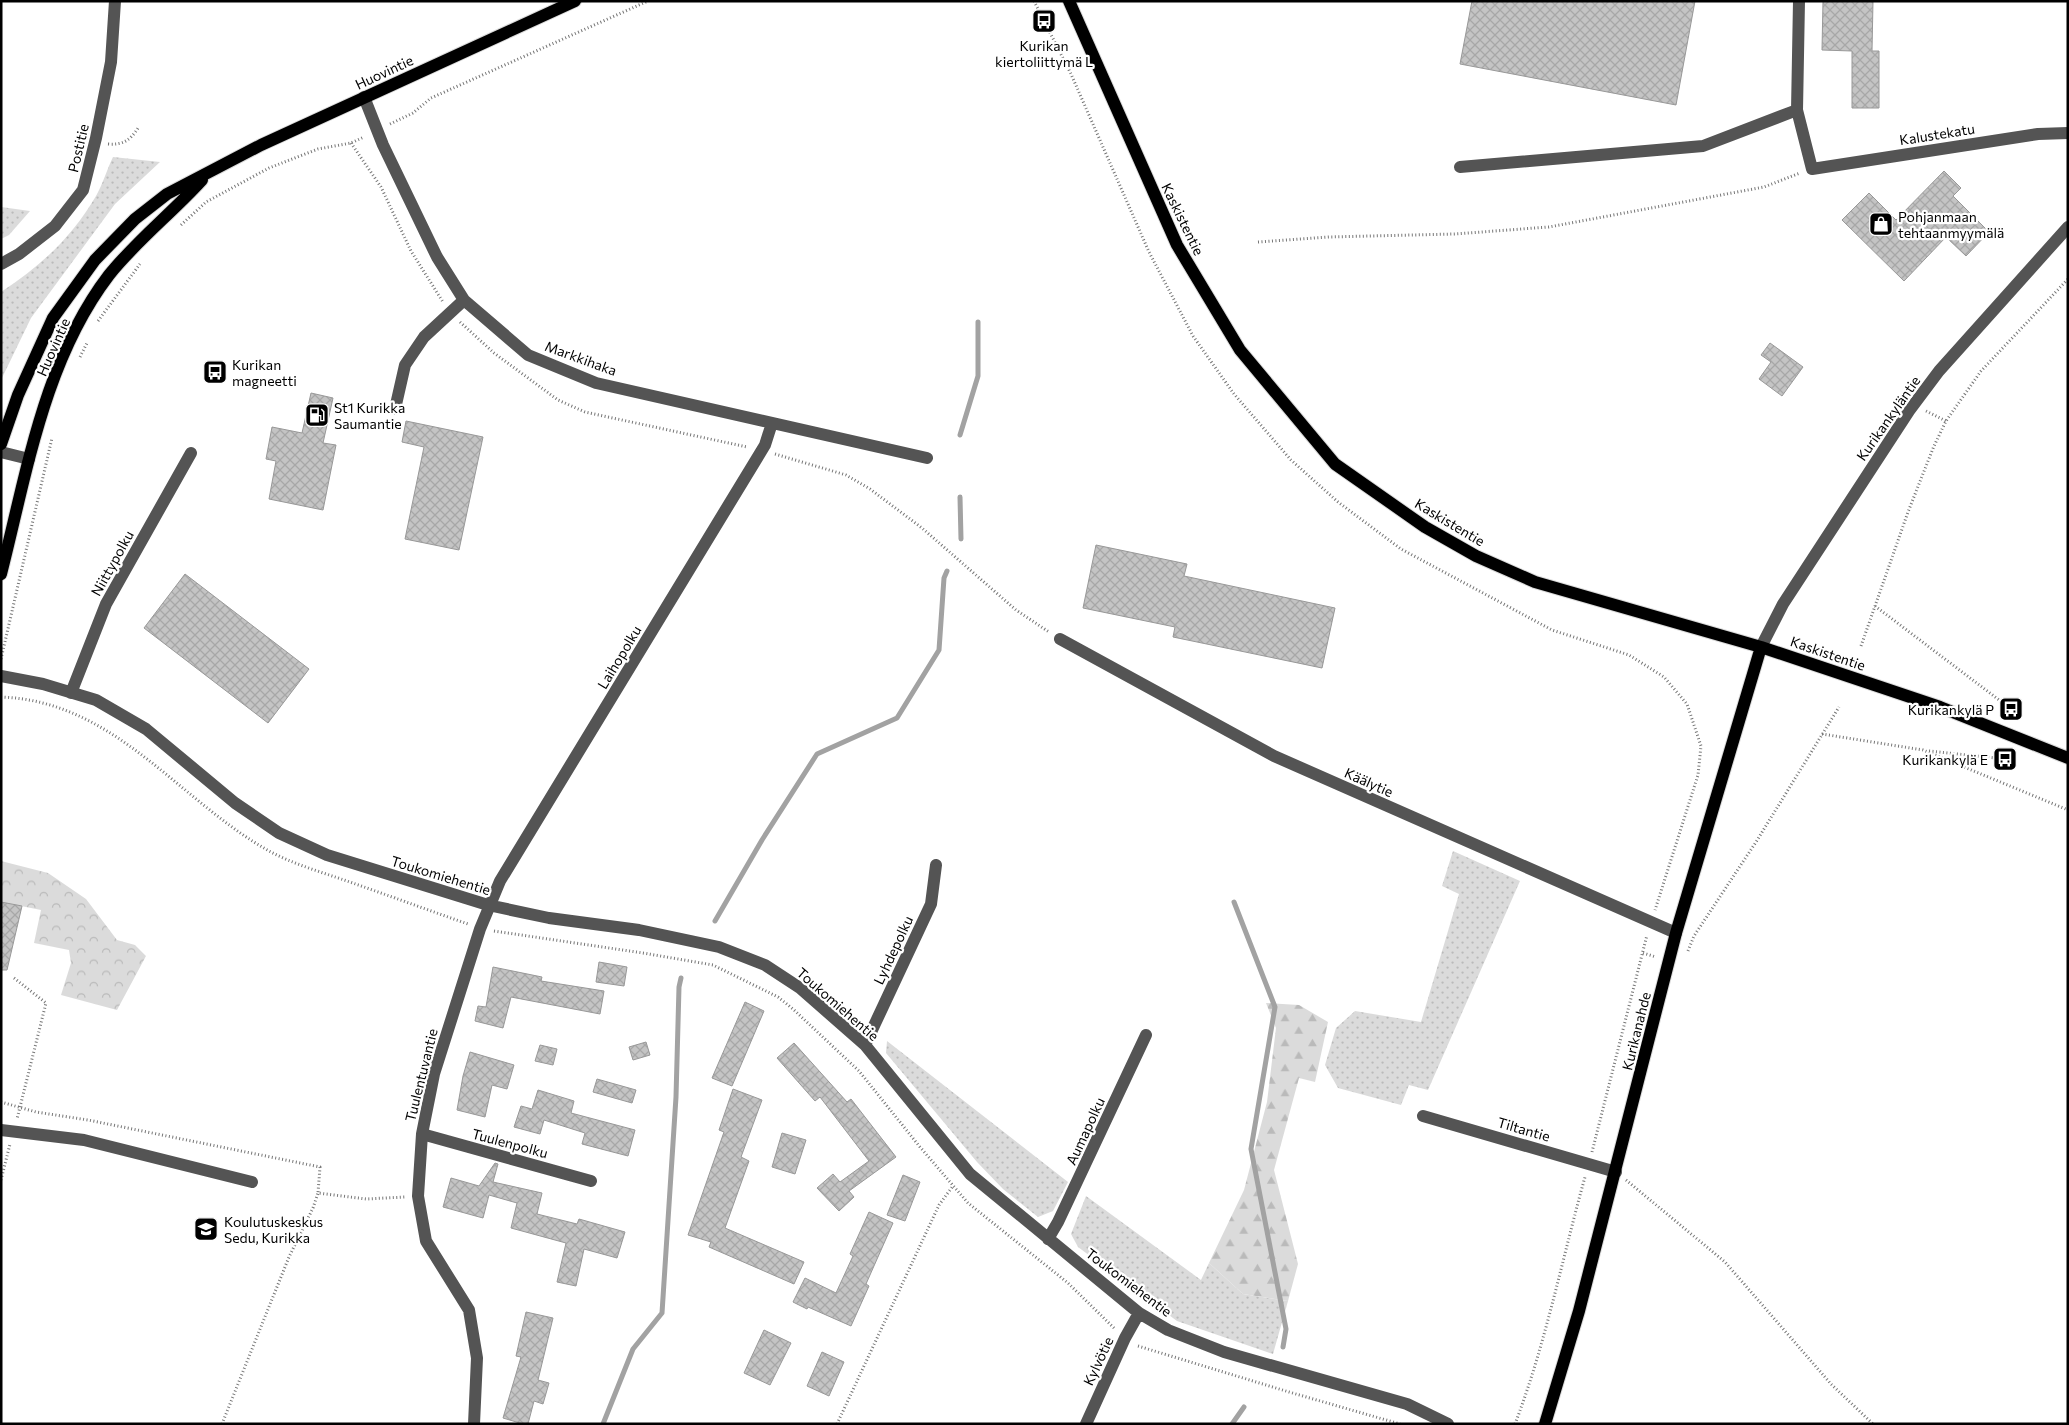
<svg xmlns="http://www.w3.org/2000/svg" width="2069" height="1425" viewBox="0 0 2069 1425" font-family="Commissioner,sans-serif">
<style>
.grass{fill:url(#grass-dots)}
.forest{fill:url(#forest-firs)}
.park{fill:url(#park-crowns)}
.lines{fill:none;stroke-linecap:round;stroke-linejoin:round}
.stream{stroke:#a2a2a2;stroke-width:5}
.building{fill:url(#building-cross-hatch);stroke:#989898}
.major-casing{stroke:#dbdbdb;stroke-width:14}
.path{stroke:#767676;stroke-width:3;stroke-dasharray:1 2.5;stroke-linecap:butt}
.minor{stroke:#545454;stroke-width:12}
.major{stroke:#000;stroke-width:12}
.labels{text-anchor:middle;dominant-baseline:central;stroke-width:4.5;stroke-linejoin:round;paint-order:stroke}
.poi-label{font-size:14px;fill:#000;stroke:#fff;text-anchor:start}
.street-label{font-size:14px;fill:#000;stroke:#fff}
</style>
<defs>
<pattern id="grass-dots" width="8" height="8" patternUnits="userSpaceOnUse" patternTransform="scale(1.25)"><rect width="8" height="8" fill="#dbdbdb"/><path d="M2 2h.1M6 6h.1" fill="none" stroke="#bababa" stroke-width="1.8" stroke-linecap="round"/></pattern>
<pattern id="forest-firs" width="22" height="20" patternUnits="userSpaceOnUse" patternTransform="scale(1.25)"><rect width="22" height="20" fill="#dbdbdb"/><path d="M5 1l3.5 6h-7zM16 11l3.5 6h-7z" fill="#bababa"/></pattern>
<pattern id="park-crowns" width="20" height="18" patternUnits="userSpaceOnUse" patternTransform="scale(1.25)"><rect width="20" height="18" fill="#dbdbdb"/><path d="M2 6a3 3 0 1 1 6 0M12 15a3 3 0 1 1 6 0" fill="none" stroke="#bababa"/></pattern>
<pattern id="building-cross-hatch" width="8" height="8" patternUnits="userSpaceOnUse" patternTransform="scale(1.25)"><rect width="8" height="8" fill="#c4c4c4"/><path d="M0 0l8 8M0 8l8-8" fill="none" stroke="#a7a7a7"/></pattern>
</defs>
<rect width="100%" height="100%" fill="#fff"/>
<path class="grass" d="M113,157L160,162L115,204L31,318L1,380V292C41,266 72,237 96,196C103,184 107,169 113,157Z
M1,207L30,211L9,235L1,239Z
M1453,851L1520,881L1428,1090L1409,1085L1401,1105L1338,1088L1325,1065L1336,1028L1355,1011L1421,1022L1459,894L1442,886Z
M887,1041L1068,1182L1053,1211L1038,1217L1003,1189L977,1162L886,1053Z
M1086,1196L1201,1280L1209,1263L1243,1294L1288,1301L1273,1354L1177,1321L1078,1247L1071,1234Z"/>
<path class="forest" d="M1266,1003L1299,1005L1328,1022L1315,1082L1299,1078L1274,1170L1298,1264L1288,1301L1243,1294L1209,1263L1244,1190L1267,1102L1276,1028Z"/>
<path class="park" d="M1,861L48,873L86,899L117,940L135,945L146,956L117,1010L61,995L71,963L69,950L34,943L41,910L1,902Z"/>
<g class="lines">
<path class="stream" d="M960,435L978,376V322
M960,497L961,539
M1234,902L1275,1007L1251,1149L1286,1329L1283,1347
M715,921L762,840L817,754L897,718L939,650L944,578L947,571
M603,1424L633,1349L662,1313L676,1097L679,987L681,978
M1232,1424L1244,1407"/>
</g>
<path class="building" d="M1472,1H1695L1676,105L1460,64Z
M1823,1H1873L1872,51H1879V108H1852V51L1822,50Z
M1944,171L1961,188L1953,196L1989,232L1966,256L1946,237L1904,281L1842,220L1869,193L1896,220Z
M1770,343L1803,367L1782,396L1759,379L1771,362L1761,355Z
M311,393L333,398L323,443L336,445L323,510L269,499L276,461L266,459L272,427L302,433Z
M406,421L483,437L459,550L405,539L424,447L402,442Z
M1096,545L1187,564L1184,576L1335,608L1322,668L1173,637L1175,627L1083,608Z
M185,574L309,669L268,723L144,628Z
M1,902L22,906L7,970H1Z
M599,962L627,967L624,986L596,982Z
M493,967L542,977L541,981L604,991L600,1014L511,997L503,1028L475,1021L478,1006L486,1007Z
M745,1002L764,1011L732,1086L712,1078Z
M646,1042L650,1055L633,1060L629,1047Z
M794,1043L847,1102L851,1099L896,1157L849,1191L854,1197L839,1211L817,1188L833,1174L840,1182L869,1161L820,1097L815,1101L777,1058Z
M540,1045L557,1049L553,1065L535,1061Z
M470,1052L514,1065L507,1089L492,1085L485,1117L457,1110L463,1076Z
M597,1079L636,1090L632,1103L593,1092Z
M733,1089L762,1100L741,1157L749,1161L725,1228L804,1262L794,1284L709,1247L711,1242L688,1235L724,1132L719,1130Z
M538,1090L574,1101L571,1113L635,1130L628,1156L582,1144L585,1133L544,1120L540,1134L514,1127L521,1106L532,1109Z
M782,1133L806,1140L795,1174L772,1167Z
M495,1163L498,1164L493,1182L542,1193L537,1214L577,1224L579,1219L625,1232L617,1258L584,1249L576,1286L557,1282L566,1243L511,1228L517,1203L489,1195L483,1218L443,1207L451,1178L479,1186Z
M903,1175L920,1182L905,1221L887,1215Z
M869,1212L893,1223L866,1284L869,1286L851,1326L808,1307L807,1309L793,1302L805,1278L836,1293L853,1256L850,1254Z
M526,1312L553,1318L538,1380L549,1383L543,1404L534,1401L528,1424H523L503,1418L521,1357L516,1356Z
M764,1330L791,1343L770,1385L744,1373Z
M822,1352L844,1362L829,1396L807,1386Z"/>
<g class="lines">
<g class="major-casing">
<path id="major" d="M1069,1L1177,245L1240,350L1335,464L1425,527L1476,556L1535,582L1761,647L1940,707L2068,758
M1,444L18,395L53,318L95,260L135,219L167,194L261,145L575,1
M1,574C27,472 44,360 109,275C137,240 172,213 202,180
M1545,1424L1579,1311L1676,933L1761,647"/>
</g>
<path class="path" d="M1034,1L1071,74L1149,252L1193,336L1234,394L1291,460L1338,502L1401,549L1552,630L1629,655L1664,677L1687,704L1701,746L1698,775L1655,910
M390,124L413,113L431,98L648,1
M351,143L381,187L411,251L443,302
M108,144C122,145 130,141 138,128
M181,225L206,202L269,168L318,149L351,143L364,137
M1258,242L1329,237L1454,234L1549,227L1764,187L1800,173
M98,321L140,264
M460,322L494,353L558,400L585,412L747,447
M80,357L87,343
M1926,411L1946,421
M775,454L846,475L870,489L922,528L1016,610L1049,632
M1875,606L2011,709
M1861,646L1908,512L1934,446L1946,421L1981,371L2068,279
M1,659L52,438
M1,697C115,701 178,800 269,851C293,864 321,872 347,881C387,895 428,910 468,924
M1822,734L1923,750L2068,810
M1929,751L2005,759
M494,931L643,953L713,965L778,997L793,1009L859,1071L920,1147L968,1203L1068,1283L1115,1329
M1688,951L1694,936L1756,842L1839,707
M1643,953L1656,957
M14,978L46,1003L17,1119
M1,1102L36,1112L88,1120L320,1167L318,1193L366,1199L405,1197
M1592,1152L1647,935
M1,1180L10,1144
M1626,1180L1725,1262L1831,1384L1873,1424
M1138,1346L1289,1392L1400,1424
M222,1424L289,1257L313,1208L318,1193
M837,1424L939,1205L953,1186
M1515,1424C1546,1343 1562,1259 1585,1177"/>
<path class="minor" d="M1799,1L1797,110L1812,169L2038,134L2068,133
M364,97L383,145L437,257L464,300L528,355L596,383L927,458
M1460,167L1703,146L1797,110
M1,264L19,254L55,226L83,190L96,138L111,62L115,1
M395,409L405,365L424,337L464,300
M1,452L29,459
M1060,639L1274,756L1676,933
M1761,647L1783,604L1909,411L1939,371L2068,227
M1,676L43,684L96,700L146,729L235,803L279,833L327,855L488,905L549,918L639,930L719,947L765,965L800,988L865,1045L970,1174L1139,1313L1168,1330L1224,1352L1407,1404L1448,1424
M71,693L106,604L191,453
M865,1045L931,904L936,865
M1423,1116L1616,1172
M1,1130L84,1140L252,1182
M422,1134L591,1181
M1048,1239L1058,1222L1146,1035
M474,1424L477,1358L469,1310L426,1241L418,1196L422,1134L434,1074L480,929L500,881L765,445L772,423
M1086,1424L1125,1338L1139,1313"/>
<use href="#major" class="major"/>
</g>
<defs>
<g id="bus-square" transform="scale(1.25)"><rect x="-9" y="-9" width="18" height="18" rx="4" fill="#000" stroke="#fff"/><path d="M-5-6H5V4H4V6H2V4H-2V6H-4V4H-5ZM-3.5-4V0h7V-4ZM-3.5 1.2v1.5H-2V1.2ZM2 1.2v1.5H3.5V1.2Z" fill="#fff"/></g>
<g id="shop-square" transform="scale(1.25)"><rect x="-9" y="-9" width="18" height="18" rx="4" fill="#000" stroke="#fff"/><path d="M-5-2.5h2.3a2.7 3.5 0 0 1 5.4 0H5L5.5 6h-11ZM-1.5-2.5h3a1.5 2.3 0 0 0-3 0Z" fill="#fff"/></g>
<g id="fuel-square" transform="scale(1.25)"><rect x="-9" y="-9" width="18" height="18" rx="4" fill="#000" stroke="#fff"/><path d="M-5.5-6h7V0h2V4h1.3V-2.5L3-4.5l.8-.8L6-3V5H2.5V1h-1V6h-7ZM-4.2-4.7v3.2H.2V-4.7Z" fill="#fff"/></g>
<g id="school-square" transform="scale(1.25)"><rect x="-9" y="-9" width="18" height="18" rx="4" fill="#000" stroke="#fff"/><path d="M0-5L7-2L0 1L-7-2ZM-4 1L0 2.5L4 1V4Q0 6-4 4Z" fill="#fff"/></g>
</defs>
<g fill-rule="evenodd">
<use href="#bus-square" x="1044" y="21"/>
<use href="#shop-square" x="1881" y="224"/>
<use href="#bus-square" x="215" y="372"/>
<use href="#fuel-square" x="317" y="415"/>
<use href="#bus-square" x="2011" y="709"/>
<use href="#bus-square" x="2005" y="759"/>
<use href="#school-square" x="206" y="1229"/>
</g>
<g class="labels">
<g class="poi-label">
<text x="1044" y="45" text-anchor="middle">Kurikan<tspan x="1044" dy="16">kiertoliittymä L</tspan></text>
<text x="1898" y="216">Pohjanmaan<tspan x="1898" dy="16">tehtaanmyymälä</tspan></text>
<text x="232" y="364">Kurikan<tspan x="232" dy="16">magneetti</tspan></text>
<text x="334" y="407">St1 Kurikka<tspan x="334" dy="16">Saumantie</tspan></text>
<text x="1994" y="709" text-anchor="end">Kurikankylä P</text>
<text x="1988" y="759" text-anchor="end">Kurikankylä E</text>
<text x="224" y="1221">Koulutuskeskus<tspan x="224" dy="16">Sedu, Kurikka</tspan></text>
</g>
<g class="street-label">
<text transform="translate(384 72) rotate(-25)">Huovintie</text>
<text transform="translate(1937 134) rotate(-9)">Kalustekatu</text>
<text transform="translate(78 148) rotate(-77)">Postitie</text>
<text transform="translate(1183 219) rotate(64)">Kaskistentie</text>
<text transform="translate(53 347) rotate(-66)">Huovintie</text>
<text transform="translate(581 358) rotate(20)">Markkihaka</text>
<text transform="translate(1888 418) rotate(-55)">Kurikankyläntie</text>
<text transform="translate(1450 522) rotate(31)">Kaskistentie</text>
<text transform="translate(112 563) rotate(-61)">Niittypolku</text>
<text transform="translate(1828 653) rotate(19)">Kaskistentie</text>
<text transform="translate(619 657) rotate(-59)">Laihopolku</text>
<text transform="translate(1369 782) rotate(24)">Käälytie</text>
<text transform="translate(441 875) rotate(17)">Toukomiehentie</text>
<text transform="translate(893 950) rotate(-65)">Lyhdepolku</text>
<text transform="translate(838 1004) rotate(41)">Toukomiehentie</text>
<text transform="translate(1636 1031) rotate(-76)">Kurikanahde</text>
<text transform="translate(421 1075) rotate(-76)">Tuulentuvantie</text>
<text transform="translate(1524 1129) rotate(16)">Tiltantie</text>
<text transform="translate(1085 1131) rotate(-65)">Aumapolku</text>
<text transform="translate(510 1143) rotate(15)">Tuulenpolku</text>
<text transform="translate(1129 1282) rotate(37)">Toukomiehentie</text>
<text transform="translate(1098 1361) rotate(-65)">Kylvötie</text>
</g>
</g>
<rect width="2069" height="1425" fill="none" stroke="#000000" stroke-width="5"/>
</svg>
